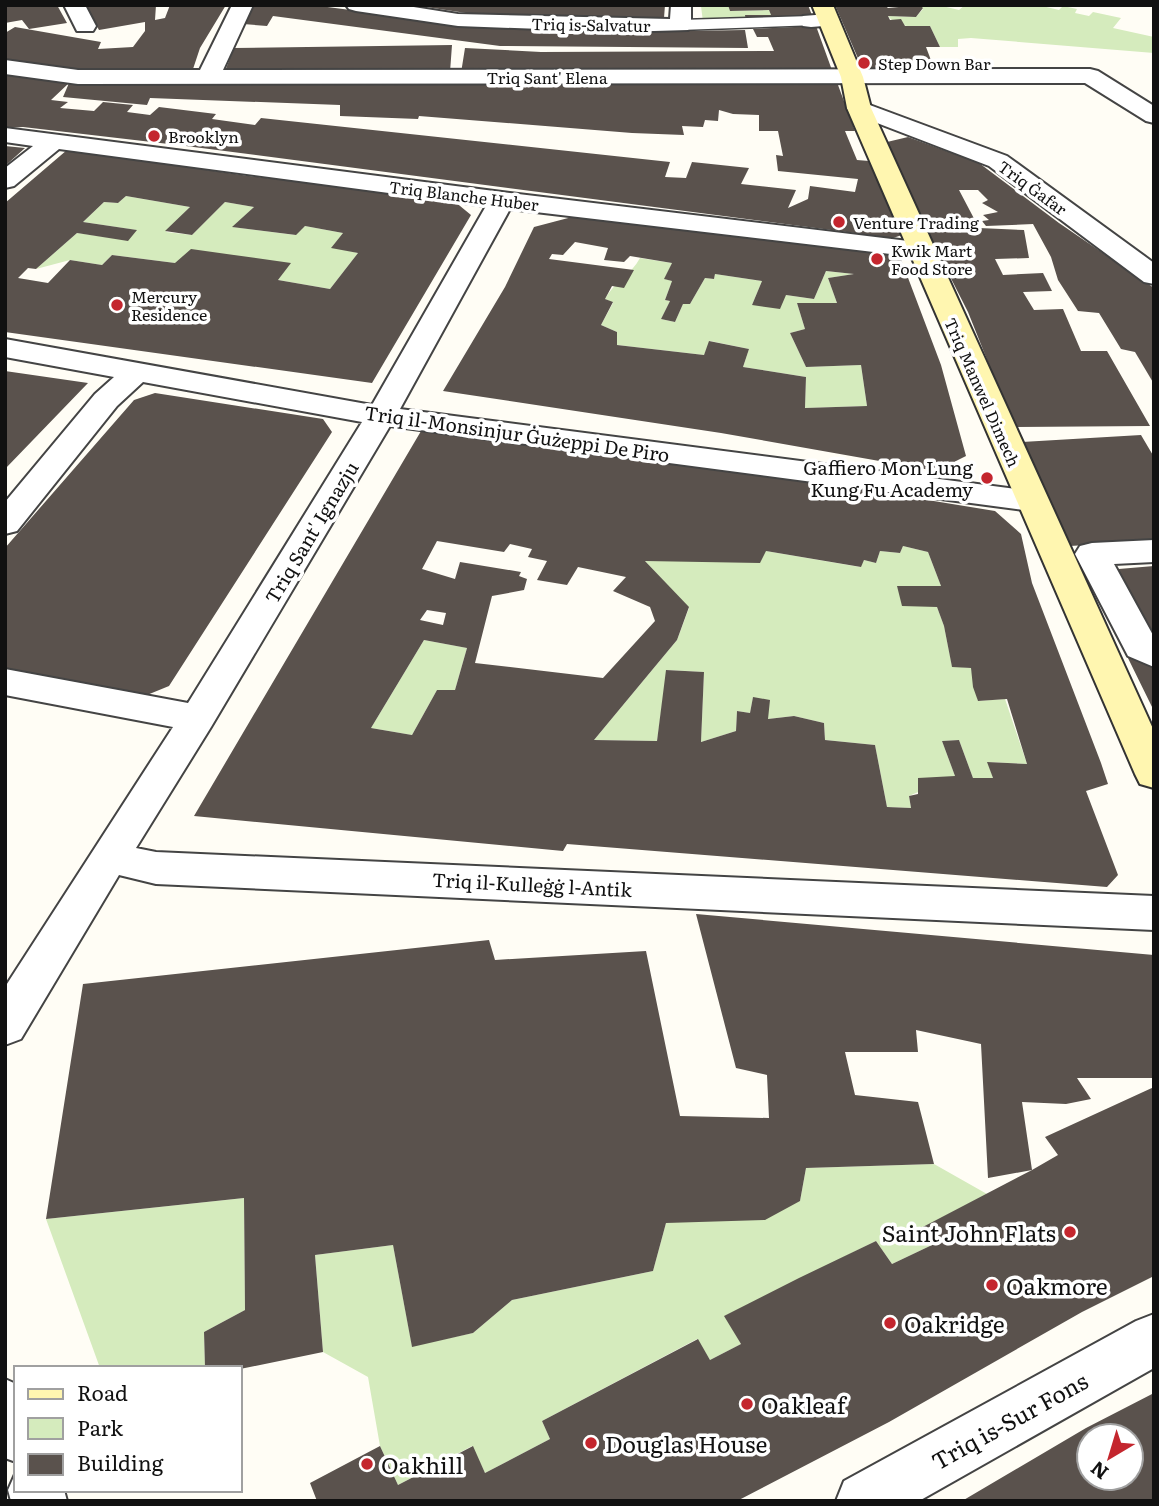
<svg xmlns="http://www.w3.org/2000/svg" width="1159" height="1506" viewBox="0 0 1159 1506" font-family="Literata,serif">
<style>
.green{fill:#d5ebbd}
.building{fill:#5a524d;fill-rule:evenodd}
.lines{fill:none;stroke-linecap:round;stroke-linejoin:round}
.lane-casing{stroke:#444;stroke-width:3}
.street-casing{stroke:#444;stroke-width:4}
.secondary-casing{stroke:#333;stroke-width:4}
.lane{fill:#fff;fill-rule:evenodd}
.street{fill:#fff;fill-rule:evenodd}
.secondary{fill:#fff6b0;fill-rule:evenodd}
.poi-dot{fill:#c4262e;stroke:#fff;stroke-width:2.5}
.labels{text-anchor:middle;dominant-baseline:central;stroke-width:7;stroke-linejoin:round;paint-order:stroke}
.far-street-label{font-size:16px;fill:#111;stroke:#fff}
.far-poi-label{font-size:16px;fill:#111;stroke:#fff;text-anchor:start}
.street-label{font-size:19px;fill:#111;stroke:#fff}
.poi-label{font-size:19px;fill:#111;stroke:#fff;text-anchor:end}
.near-poi-label{font-size:23px;fill:#111;stroke:#fff;text-anchor:start}
.near-street-label{font-size:23px;fill:#111;stroke:#fff}
</style>
<rect width="100%" height="100%" fill="#fffdf5"/>
<path class="green" d="M920,5H938L959,10L965,5H1038L1059,10L1063,6L1077,9L1075,13L1089,16L1093,12L1121,18L1113,28L1154,37V53L971,38L958,39V47H940L930,26C915,26 898,29 888,16L916,17L923,9Z
M701,6H729L730,11L769,10L771,15H746V21L703,22Z
M126,196L190,207L166,232L192,235L225,202L254,207L233,227L295,235L305,226L343,233L332,247L358,253L330,289L278,280L290,263H175L112,255L102,265L70,260L36,269L77,233L128,240L136,230L83,222L104,202L118,203Z
M640,258L672,263L665,279L672,281L665,300L670,301L661,319L675,322L683,304H690L705,278L714,279L715,274L762,281L752,305L786,295L814,299L826,271L854,274L828,278L837,303H797L805,329L790,333L806,367L861,365L867,406L805,408L806,377L743,367L749,349L710,341L704,355L617,345V332L601,325L613,303L605,299C614,282 631,275 640,258Z
M903,546L928,552L941,586L897,587L937,607L944,626L952,666L971,668L978,701L1005,699L1027,764L988,762L993,778H973L959,740L942,741L955,776L909,796L911,808L887,807L875,745L825,740L824,723L794,716L768,719L753,697L750,713L737,711L736,731L701,742L704,672L667,670L657,741L594,740L677,640L689,608L645,561L766,551L860,567L864,560L876,563L880,551L900,553Z
M424,640L467,648L455,690H437L412,735L371,728Z
M934,1164L987,1194L920,1229L932,1245L892,1264L876,1241L725,1316L741,1344L710,1360L697,1339L542,1421L550,1439L485,1473L472,1446L398,1485L380,1446L368,1377L323,1352L315,1255L393,1245L412,1346L473,1333L512,1300L653,1271L666,1223L800,1201L806,1168Z
M244,1198L245,1310L204,1332L205,1368H100L46,1219Z"/>
<path class="building" d="M5,5H57L67,23L29,29L22,20L5,23Z
M85,5H156L155,20L165,18L170,5H226L200,48L192,72L89,71L5,62V33L15,27L101,42L98,49L133,47L145,31V22L99,30Z
M252,5H312L489,28L623,32L745,30L748,48L500,46L273,16L267,26L243,24Z
M413,5H665L664,18L607,19L466,13Z
M728,5H808L813,18L746,21L745,15H771L769,10L730,11Z
M835,5H885L888,8L920,5L923,8L916,17L888,16L890,20L901,19L905,26H930L940,47H926L935,71L863,70Z
M816,26L833,73H461L465,48L541,52L774,51L768,37H757L753,29Z
M452,45L450,72L225,71L234,48Z
M5,75L69,83L157,85H838L855,131H845L857,160L869,161L902,235L893,238L186,146L23,127L5,128ZM69,83L63,97L147,105L150,98L340,105V116L418,119L419,116L632,133L684,135L682,126L703,127L705,120L718,121L719,110L733,114L759,115V131H778L783,156L776,155L778,171L858,179L855,192L810,186L808,199L788,208L796,190L741,184L749,168L692,162L686,178L665,177L670,162L261,118L255,125L212,119L216,114L159,107L150,115L127,112L133,105L103,102L94,111L60,108L68,102L51,100Z
M908,137L979,163L1059,223L1154,288V384L1135,352L1121,349L1099,313L1078,311L1058,280L1051,257L1033,224L986,226L982,221L989,220L983,215L998,212L982,203L988,200L978,190H959L979,228L1024,230L1029,258L995,259L1003,275L1043,273L1052,291L1023,292L1034,310L1063,309L1081,351H1107L1150,426L1014,427L968,312L926,229L887,142Z
M5,146L25,148L5,166Z
M67,150L249,176L454,201L471,215L372,383L5,332V203ZM126,196L190,207L165,231L192,235L225,202L254,207L232,227L296,235L305,226L343,233L331,248L358,253L330,289L278,280L291,263L191,249L175,263L112,255L102,265L70,260L48,283L18,278L28,268L36,269L77,233L128,241L137,230L83,222L104,202L118,203Z
M572,217L899,254L941,365L966,456L936,471L721,433L443,391L505,287L534,227ZM575,242L608,248L604,260L624,262L630,256L672,263L664,279L672,281L665,300L670,301L661,319L675,322L683,304H690L705,278L714,279L715,274L762,281L752,305L780,309L786,295L814,299L826,271L854,274L828,278L837,303H797L805,329L790,333L806,367L861,365L867,406L805,408L806,377L743,367L749,349L709,341L704,355L617,345V332L601,325L613,302L605,299L612,286L624,288L634,270L549,259L552,254L563,255Z
M5,371L88,383L5,469Z
M155,393L323,419L332,432L169,686L147,695L5,670V548L134,400Z
M424,426L811,481L995,511L1021,534L1032,583L1101,763L1108,784L1086,791L1118,875L1107,887L567,844L563,851L194,816ZM437,541L504,552L510,544L532,549L528,557L547,561L537,580L567,585L578,567L626,577L613,591L650,607L655,621L603,678L475,663L492,596L524,590L527,579L519,576L521,572L460,562L455,579L422,569ZM903,546L928,552L941,586H897L902,606L937,607L944,626L952,667L971,668L973,687L978,701L1007,699L1027,764L987,762L993,778H973L959,740L942,741L955,776L918,778V794L909,796L911,808L887,807L875,745L825,740L824,723L794,716L768,719L770,700L753,697L750,713L737,711L736,731L701,742L704,672L666,670L657,741L594,740L677,640L689,607L645,561L760,563L766,551L861,567L864,560L876,563L880,551L900,553ZM427,610L446,613L443,625L420,620ZM424,640L467,648L455,690H437L412,735L371,728Z
M1141,435L1154,457V541L1070,546L1022,442Z
M1154,566V639L1107,570Z
M1139,651L1154,666V711L1125,652Z
M696,914L1154,955V1078H1077L1091,1099L1066,1104L1022,1102L1032,1170L1058,1155L1045,1137L1154,1087V1276L1082,1312L889,1422L737,1501H317L310,1483L380,1446L398,1485L473,1446L485,1473L550,1439L542,1421L698,1339L710,1360L741,1344L724,1316L799,1278L876,1241L892,1264L932,1245L919,1229L1032,1170L988,1178L981,1044L916,1030L918,1052H845L855,1095L918,1102L934,1164L806,1168L800,1201L765,1220L666,1223L653,1271L512,1300L473,1333L412,1347L393,1245L315,1255L323,1352L240,1369L205,1368L204,1332L245,1310L244,1198L46,1219L83,984L489,940L495,960L646,951L680,1116L769,1118L767,1075L736,1068Z
M1154,1393V1501H962L1086,1428ZM1089,1436H1131V1478H1089Z"/>
<g class="lines">
<g class="lane-casing">
<path id="lane" d="M811,16L817,17L820,21L817,25L680,30L671,25L680,20Z"/>
</g>
<g class="street-casing">
<path id="street" d="M64,5H85L96,26L93,31H77Z
M232,5H253L223,70L1090,69L1098,71L1154,106V123L1146,121L1085,83L78,84L5,74V60L78,70H200Z
M346,5H401L458,14L670,19L671,5H691V25L688,30L620,32L458,26L356,11L349,9Z
M828,14L836,15L839,20L836,25L811,27L803,26L800,21L803,16Z
M859,101L1007,156L1154,263V284L1144,282L989,166L851,113L847,108L851,103Z
M5,128L502,192L933,244L937,250L933,256L924,258L510,209L400,409L1031,491L1043,494L1047,501L1043,508L1031,511L390,426L211,727L136,848L156,852L1154,896V930L156,884L119,875L21,1039L5,1045V987L173,727L5,695V669L188,703L362,422L143,382L117,406L17,531L5,534V502L95,394L114,377L5,357V339L372,405L486,206L59,149L14,186L5,188V168L33,146L5,142Z
M1154,540V562L1114,564L1154,637V667L1128,656L1075,554L1080,546L1092,543Z
M1154,1314V1368L919,1501H836L844,1481L1136,1321Z
M5,1379L16,1384V1462L5,1458Z
M16,1472V1490H64L67,1501H11L8,1490Z"/>
</g>
<g class="secondary-casing">
<path id="secondary" d="M812,5H833L863,77L871,108L1154,731V788L1140,784L1135,774L847,108L841,77Z"/>
</g>
<use href="#lane" class="lane"/>
<use href="#street" class="street"/>
<use href="#secondary" class="secondary"/>
</g>
<g class="poi-dot">
<circle cx="864" cy="63" r="7"/>
<circle cx="154" cy="136" r="7"/>
<circle cx="839" cy="222" r="7"/>
<circle cx="877" cy="259" r="7"/>
<circle cx="117" cy="305" r="7"/>
<circle cx="987" cy="478" r="7"/>
<circle cx="1070" cy="1232" r="7"/>
<circle cx="992" cy="1285" r="7"/>
<circle cx="890" cy="1323" r="7"/>
<circle cx="747" cy="1404" r="7"/>
<circle cx="591" cy="1443" r="7"/>
<circle cx="367" cy="1464" r="7"/>
</g>
<g class="labels">
<g class="far-street-label">
<text transform="translate(591 24) rotate(1)">Triq is-Salvatur</text>
<text x="547" y="77">Triq Sant' Elena</text>
<text transform="translate(1033 187) rotate(36)">Triq Ġafar</text>
<text transform="translate(464 195) rotate(7)">Triq Blanche Huber</text>
<text transform="translate(983 392) rotate(66)">Triq Manwel Dimech</text>
</g>
<g class="far-poi-label">
<text x="878" y="63">Step Down Bar</text>
<text x="168" y="136">Brooklyn</text>
<text x="853" y="222">Venture Trading</text>
<text x="891" y="250">Kwik Mart<tspan x="891" dy="18">Food Store</tspan></text>
<text x="131" y="296">Mercury<tspan x="131" dy="18">Residence</tspan></text>
</g>
<g class="street-label">
<text transform="translate(517 433) rotate(8)">Triq il-Monsinjur Ġużeppi De Piro</text>
<text transform="translate(311 532) rotate(-59)">Triq Sant' Ignazju</text>
<text transform="translate(532 884) rotate(3)">Triq il-Kulleġġ l-Antik</text>
</g>
<g class="poi-label">
<text x="973" y="467">Gaffiero Mon Lung<tspan x="973" dy="22">Kung Fu Academy</tspan></text>
</g>
<g class="near-poi-label">
<text x="1056" y="1232" text-anchor="end">Saint John Flats</text>
<text x="1006" y="1285">Oakmore</text>
<text x="904" y="1323">Oakridge</text>
<text x="761" y="1404">Oakleaf</text>
<text x="605" y="1443">Douglas House</text>
<text x="381" y="1464">Oakhill</text>
</g>
<g class="near-street-label">
<text transform="translate(1009 1420) rotate(-29)">Triq is-Sur Fons</text>
</g>
</g>
<rect width="1159" height="1506" fill="none" stroke="#111111" stroke-width="14"/>
<rect x="14" y="1366" width="228" height="126" fill="#ffffff" stroke="#a0a0a0" stroke-width="2"/>
<rect x="28" y="1389" width="35" height="10" fill="#fff6b0" stroke="#a0a0a0" stroke-width="2"/>
<text x="77" y="1401" font-size="21" fill="#111111">Road</text>
<rect x="28" y="1418" width="35" height="21" fill="#d5ebbd" stroke="#a0a0a0" stroke-width="2"/>
<text x="77" y="1436" font-size="21" fill="#111111">Park</text>
<rect x="28" y="1454" width="35" height="21" fill="#5a524d" stroke="#a0a0a0" stroke-width="2"/>
<text x="77" y="1471" font-size="21" fill="#111111">Building</text>
<g transform="translate(1110 1457) rotate(218)"><circle r="33" fill="#ffffff" stroke="#a0a0a0" stroke-width="2"/>
<path d="M0-5L12 26L0 18L-12 26Z" fill="#c4262e"/>
<text y="-10" font-size="19" font-weight="bold" text-anchor="middle" fill="#111111">N</text>
</g>
</svg>
